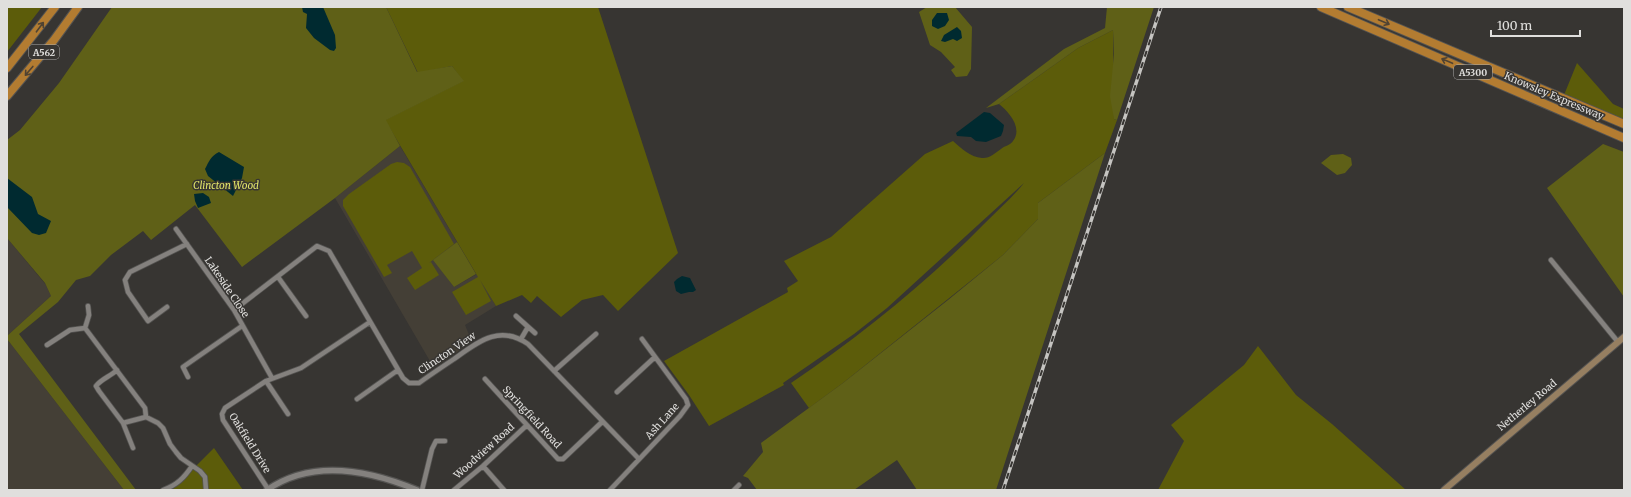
<svg xmlns="http://www.w3.org/2000/svg" width="1631" height="497" viewBox="0 0 1631 497" font-family="Merriweather,serif">
<style>
.built{fill:#443f36}
.green{fill:#5c5c0a}
.forest{fill:#5f6017}
.water{fill:#002a30}
.lines{fill:none;stroke-linecap:round;stroke-linejoin:round}
.minor-casing{stroke:#545351;stroke-width:6}
.tertiary-casing{stroke:#545351;stroke-width:8}
.secondary-casing{stroke:#545351;stroke-width:8}
.trunk-casing{stroke:#545351;stroke-width:10}
.minor{stroke:#84817e;stroke-width:4.5}
.tertiary{stroke:#84817e;stroke-width:5.5}
.secondary{stroke:#967f61;stroke-width:6}
.trunk{stroke:#b37c31;stroke-width:8}
.rail-casing{stroke:#c5c4c1;stroke-width:3.5}
.rail{stroke:#373532;stroke-width:2;stroke-dasharray:6;stroke-linecap:butt}
.oneway{stroke:#504332}
.labels{text-anchor:middle;dominant-baseline:central;stroke-width:3;stroke-linejoin:round;paint-order:stroke}
.shield{fill:#373532;stroke:#adacaa;stroke-width:1}
.shield-label{font-size:9px;font-weight:bold;fill:#e0dfdd}
.street-label{font-size:10px;fill:#e0dfdd;stroke:#373532}
.park-label{font-size:10px;font-style:italic;fill:#e0e368;stroke:#373532}
</style>
<rect width="100%" height="100%" fill="#373532"/>
<path class="built" d="M400,146L457,242L434,260L454,287L477,274L496,306L465,325L472,342L434,368L335,198Z
M7,238L46,285L51,296L7,336Z
M7,339L124,490H7Z"/>
<path class="green" d="M7,7H42L7,52Z
M386,7H598L678,253L618,311L603,295L582,300L561,317L537,296L531,303L522,295L496,306L480,280L491,301L466,315L452,292L478,277L385,120L463,81L452,66L418,73Z
M1113,30L1114,119L1117,120L1105,153L1038,203V219L1003,255L843,383L809,408L791,383C860,336 925,284 983,225C997,211 1012,198 1024,183L887,308L854,334L783,383L784,385L709,426L689,395L664,361L788,292L787,288L798,281L784,261L831,237L925,154L953,141C961,148 970,157 982,158C989,159 995,153 1001,149C1004,146 1011,145 1013,141C1023,128 1009,112 999,104L1078,48Z
M1577,63L1613,104L1624,109V120L1564,95Z
M397,162L404,163L410,167L454,244L429,263L431,262L439,275L415,290L407,278L422,268L412,251L387,265L392,273L384,277L343,206V200L349,194L391,164Z
M1258,346L1296,395L1332,424L1406,490H1252L1250,489L1249,490H1158L1184,441L1171,425L1244,365Z
M214,448L243,490H172Z"/>
<path class="forest" d="M112,7H386L417,72L452,66L464,81L386,120L400,146L335,198L242,267L195,205L151,240L143,231L111,255L90,276L76,280L58,302L19,334L136,490H124L7,339V336L51,296L45,283L7,238V140L20,130L59,83Z
M927,7H955L972,27L971,69L967,76L956,77L951,70L955,67L941,52L930,45L919,12Z
M1107,7H1154L1117,120L1114,119L1110,96L1114,54L1113,30L1078,48L999,104L986,108L1064,49L1105,28Z
M1603,144L1624,152V297L1547,188Z
M1105,153L996,490H917L897,460L854,490H757L748,478L743,476L763,452L761,443L843,383L948,300L1003,255L1038,219V203Z
M1343,154L1351,158L1352,165L1345,173L1337,175L1321,163L1331,155Z
M457,242L476,274L454,287L433,260Z"/>
<path class="water" d="M302,7H323L335,35L336,48L334,51L330,50L314,38L306,28L307,14L303,12Z
M937,13H947L949,20L945,26L938,29L932,26V20Z
M957,27L961,31L962,38L957,41L953,39L945,42L941,41L944,35Z
M984,112L990,113L1004,125L1003,131L1001,136L986,142L976,141L971,137L957,136L956,133Z
M219,152L244,167L242,178L233,196L208,176L205,169C209,161 211,156 219,152Z
M7,178L32,197L38,214L51,221L46,233L39,235L32,233L7,207Z
M203,193L209,197L211,203L198,208L195,201L194,194Z
M682,276L690,278L696,290L693,292H689L681,294L676,291L674,282L677,279Z"/>
<g class="lines">
<g class="minor-casing">
<path id="minor" d="M176,229L234,310L272,378
M1551,260L1618,342
M278,277L306,316
M167,307L148,321L128,292L125,280L130,272L187,244
M234,310L317,246L329,251L403,378L409,383H419C430,375 442,367 454,359C478,342 499,324 528,344L639,459
M516,316L535,333
M85,328L145,408L146,417
M85,328L89,315L88,306
M521,339L528,327
M47,345L70,330L85,328
M117,370C111,376 101,379 96,386L99,391L123,423L146,417L158,423L163,428L170,444L176,452L181,458L200,471L205,477L206,490
M554,371L596,334
M188,377L183,367L242,326
M485,379L558,459H563L602,422
M266,381L288,414
M617,392L655,357
M357,399L398,370
M123,423L133,448
M483,466L504,490
M268,489L223,420L222,414L225,408L266,381L301,368L370,322
M163,490C177,485 184,478 192,466
M422,490L432,449L436,441H445
M454,490L483,466L527,425
M610,490L680,416L688,405L686,399L642,339
M734,490L739,485"/>
</g>
<g class="tertiary-casing">
<path id="tertiary" d="M267,490C313,458 369,470 417,490"/>
</g>
<g class="secondary-casing">
<path id="secondary" d="M1444,490L1624,337"/>
</g>
<g class="trunk-casing">
<path id="trunk" d="M1321,7L1624,138
M1348,7L1624,124
M7,68L55,7
M7,96L54,40L78,7"/>
</g>
<use href="#minor" class="minor"/>
<use href="#tertiary" class="tertiary"/>
<use href="#secondary" class="secondary"/>
<use href="#trunk" class="trunk"/>
<g class="rail-casing">
<path id="rail" d="M1003,490L1161,7"/>
</g>
<use href="#rail" class="rail"/>
</g>
<defs><path id="oneway-shaft" d="M-6 0H5M1.5-3L5.5 0L1.5 3" fill="none" stroke-width="1.6" stroke-linecap="round" stroke-linejoin="round"/></defs>
<g class="oneway">
<use href="#oneway-shaft" transform="translate(1384 22) rotate(23)"/>
<use href="#oneway-shaft" transform="translate(40 27) rotate(-53)"/>
<use href="#oneway-shaft" transform="translate(1447 61) rotate(-157)"/>
<use href="#oneway-shaft" transform="translate(29 71) rotate(130)"/>
</g>
<g class="labels">
<g class="shield">
<rect x="29" y="45" width="30" height="14" rx="3"/>
<rect x="1454" y="65" width="38" height="14" rx="3"/>
</g>
<g class="shield-label">
<text x="44" y="52">A562</text>
<text x="1473" y="72">A5300</text>
</g>
<g class="street-label">
<text transform="translate(1554 96) rotate(23)">Knowsley Expressway</text>
<text transform="translate(227 287) rotate(56)">Lakeside Close</text>
<text transform="translate(447 353) rotate(-34)">Clincton View</text>
<text transform="translate(1527 405) rotate(-40)">Netherley Road</text>
<text transform="translate(532 417) rotate(47)">Springfield Road</text>
<text transform="translate(662 421) rotate(-48)">Ash Lane</text>
<text transform="translate(250 443) rotate(58)">Oakfield Drive</text>
<text transform="translate(484 451) rotate(-42)">Woodview Road</text>
</g>
<g class="park-label">
<text x="226" y="185">Clincton Wood</text>
</g>
</g>
<rect width="1631" height="497" fill="none" stroke="#e0dfdd" stroke-width="16"/>
<path d="M1491 30v6h89v-6" fill="none" stroke="#e0dfdd" stroke-width="2"/>
<text x="1497" y="30" font-size="12" fill="#e0dfdd" stroke="#373532" stroke-width="3" paint-order="stroke">100 m</text>
</svg>
